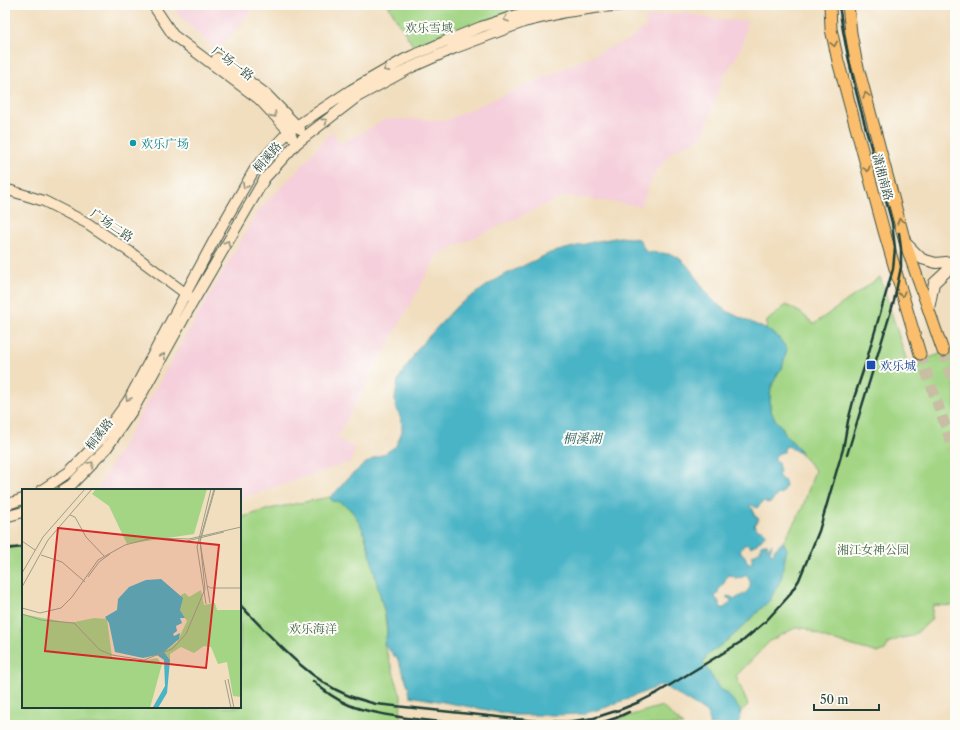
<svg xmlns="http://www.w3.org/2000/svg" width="960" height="730" viewBox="0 0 960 730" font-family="'Libre Caslon Text','Noto Serif SC',serif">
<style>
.built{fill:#f5cfdb}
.green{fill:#a3d585;stroke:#61895c}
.water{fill:#49b4c6;stroke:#34787d;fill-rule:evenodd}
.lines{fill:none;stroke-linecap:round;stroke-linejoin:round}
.primary-tunnel{stroke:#c7bea3;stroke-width:11;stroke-dasharray:11 5.5;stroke-linecap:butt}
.secondary-casing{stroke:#3e5549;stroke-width:12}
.primary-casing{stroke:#3e5549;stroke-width:13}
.secondary{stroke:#fde5c5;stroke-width:10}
.primary{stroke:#fabe6d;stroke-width:11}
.rail{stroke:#1f3d34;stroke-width:2.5}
.oneway{stroke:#8e917c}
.oneway2{stroke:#82774e}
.culture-dot{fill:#0f9aa8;stroke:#fdfcf7;stroke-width:1.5}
.transit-dot{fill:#1a4fb4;stroke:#fdfcf7;stroke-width:1.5}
.labels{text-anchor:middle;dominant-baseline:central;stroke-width:4;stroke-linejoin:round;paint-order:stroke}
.park-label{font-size:12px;fill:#406348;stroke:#fdfcf7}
.street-label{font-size:12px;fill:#1f3d34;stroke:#fdfcf7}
.culture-label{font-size:12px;fill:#0d838f;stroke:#fdfcf7;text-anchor:start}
.transit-label{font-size:12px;fill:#164399;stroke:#fdfcf7;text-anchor:start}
.water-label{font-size:13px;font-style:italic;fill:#2c6160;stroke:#fdfcf7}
.inset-road{fill:none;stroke:#9d9e87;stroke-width:1}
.view{fill:#d62828;fill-opacity:0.15;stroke:#d62828;stroke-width:2}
.inset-edge{fill:none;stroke:#1f3d34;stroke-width:2}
</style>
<rect width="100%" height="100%" fill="#fdfcf7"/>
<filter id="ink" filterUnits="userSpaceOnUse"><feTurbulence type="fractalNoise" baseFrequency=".025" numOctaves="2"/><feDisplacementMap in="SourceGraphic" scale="8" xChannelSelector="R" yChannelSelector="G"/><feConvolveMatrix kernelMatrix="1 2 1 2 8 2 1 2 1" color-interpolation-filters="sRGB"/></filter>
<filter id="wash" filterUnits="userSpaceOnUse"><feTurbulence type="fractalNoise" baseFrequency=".012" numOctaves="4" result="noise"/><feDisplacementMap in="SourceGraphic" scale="16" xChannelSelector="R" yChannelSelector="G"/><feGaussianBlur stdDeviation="0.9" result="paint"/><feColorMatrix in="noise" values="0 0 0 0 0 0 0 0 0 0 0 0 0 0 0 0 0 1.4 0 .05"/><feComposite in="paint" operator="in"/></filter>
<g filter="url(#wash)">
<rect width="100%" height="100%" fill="#f1debf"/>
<path class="built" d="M170,5H257L217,50L191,27Z
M686,13L716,20L748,21L743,42L737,56L723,77L703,135L695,141L673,151L669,155L651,180L641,206L565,196L438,254L337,437L355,449L350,462L240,499V490H97L258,211L300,168L332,131L340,144L387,119L447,120L583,60L631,39L642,29H646V18L665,14Z"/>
<path class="green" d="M388,5H582L418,54Z
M880,277L908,365L955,349V606L933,605L931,620L920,630L912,636L901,638L889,643L885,650L878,653L825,638L805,628H795L770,641L736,676L748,705L741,711L727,693L719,688L703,663L706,656L733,636L770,600L787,549L783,542L802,509L815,470L801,454L798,447L787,437L782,427L776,421L770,409V397L771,388L778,373L779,338L766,330L767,321L786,305L801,313L814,324Z
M330,497L332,501H338L347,506L356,516L362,527L372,560L385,616L387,634L384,644L401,696L400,725H5V545L23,546V707H240V518L269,509Z
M662,706L683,725H603L625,717Z"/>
<path class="water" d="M620,237L639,239L646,252C656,253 670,252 679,258C694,269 702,291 716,303C732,318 760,323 778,337C781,340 784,345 787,349L782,369L778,373L771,388L770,397V409L776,421L782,427L787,437L798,447L801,454L788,446L784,448V452L779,453L774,458L778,463L780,472L778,475L781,479L785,481L786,486L784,488L782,493L777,495L771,502L767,503L764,501L757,508L750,504V506L753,509L754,515L759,519L754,525L758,530H762L766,534L757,544L750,547L747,544L743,546L740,552L745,556L748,564L752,563V555C760,552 760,552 761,545L764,544H768L766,548L769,547L772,544L770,552L771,554L774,553V550L783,542L787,549L781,579L770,600L733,636L706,656L703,663L719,688L727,693L741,711L738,725H709V714L662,685L607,707L583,714L556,715H515L410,696L408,686L398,660L384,644C385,640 387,636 387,632C387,616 381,600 377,584C372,563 368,535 356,517C350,508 343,501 332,501L330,497L335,493L348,478L366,463L374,458L384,454L396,446L402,431V422L396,406L395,399L398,380L419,347L457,306L500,277L550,253L593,242ZM746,574C756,587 747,593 735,599L731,597L727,596V598L731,599L730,603L724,608H721L718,600L716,599L715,596L718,594V591L724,583L727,575L733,576L735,578L743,577Z"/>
</g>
<g filter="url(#ink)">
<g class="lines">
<path class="primary-tunnel" d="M943,351L955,386
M920,354L955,453"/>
<g class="secondary-casing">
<path id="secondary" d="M153,5L173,35L259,99L289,131L292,137
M217,58L266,94L300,129
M5,189L44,201L87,223L130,252L189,296
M905,242L922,259L936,263L955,261
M929,309L934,283L949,269L955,268
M42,490L69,472L99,441L128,401L219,231L256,167L289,131L351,90L405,59L446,41L481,27L523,13L557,5
M63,490L71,485L106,449L134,408L190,307L265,178L297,143L306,136L357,97L412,67L455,48L524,22L566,12L602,7L624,5
M5,505L23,499
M5,517L23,512"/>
</g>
<g class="primary-casing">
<path id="primary" d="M830,5L831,29L838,61L884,231L920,354
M848,5L851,33L856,60L905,242L943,351"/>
</g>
<use href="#secondary" class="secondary"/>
<use href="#primary" class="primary"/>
<path class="rail" d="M847,455L894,301L901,267V249L899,233
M5,549L23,547
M240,605C271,636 306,678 347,695C356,699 366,701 376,704L536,721L566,722L594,718L622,709L639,702L657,693L723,653L744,640L766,621L788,597L799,580L819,531L843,449L848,421L854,398L866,362L893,269L895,248L892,223C873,151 849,79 839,5
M313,681C324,691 335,699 349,705C358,709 368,711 378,713C409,720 441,722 473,725
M594,725L616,718L629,712"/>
</g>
<defs><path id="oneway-chevron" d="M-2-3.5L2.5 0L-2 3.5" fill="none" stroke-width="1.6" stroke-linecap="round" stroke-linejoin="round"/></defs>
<g class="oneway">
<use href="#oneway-chevron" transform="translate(506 19) rotate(161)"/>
<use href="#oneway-chevron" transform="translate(386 69) rotate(151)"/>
<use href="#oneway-chevron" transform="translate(274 115) rotate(48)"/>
<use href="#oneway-chevron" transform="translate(325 121) rotate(-37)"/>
<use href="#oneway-chevron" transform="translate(245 186) rotate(120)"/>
<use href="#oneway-chevron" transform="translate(227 243) rotate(-60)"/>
<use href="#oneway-chevron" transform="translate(163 356) rotate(-61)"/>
<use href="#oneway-chevron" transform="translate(128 398) rotate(120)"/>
<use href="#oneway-chevron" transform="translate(91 464) rotate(-45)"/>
</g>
<g class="oneway2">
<use href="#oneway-chevron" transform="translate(834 44) rotate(78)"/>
<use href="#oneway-chevron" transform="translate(866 95) rotate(-105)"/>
<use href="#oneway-chevron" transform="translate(867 169) rotate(75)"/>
<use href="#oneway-chevron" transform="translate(900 221) rotate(-105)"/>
<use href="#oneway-chevron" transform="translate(902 294) rotate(74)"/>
</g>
</g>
<circle class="culture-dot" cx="133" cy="143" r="4"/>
<rect class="transit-dot" x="866" y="360" width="10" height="10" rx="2"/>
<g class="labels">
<g class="park-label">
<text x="429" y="27">欢乐雪域</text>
<text x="873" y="549">湘江女神公园</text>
<text x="313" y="628">欢乐海洋</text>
</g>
<g class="street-label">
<text transform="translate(233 63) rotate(37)">广场一路</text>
<text transform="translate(267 157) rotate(-49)">桐溪路</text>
<text transform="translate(883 177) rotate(75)">潇湘南路</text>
<text transform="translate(112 225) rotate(34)">广场二路</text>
<text transform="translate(99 434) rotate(-52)">桐溪路</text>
</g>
<g class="culture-label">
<text x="141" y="143">欢乐广场</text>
</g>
<g class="transit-label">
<text x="880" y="365">欢乐城</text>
</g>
<g class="water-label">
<text x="582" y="438">桐溪湖</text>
</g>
</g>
<g transform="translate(22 489)">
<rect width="219" height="219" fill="#f1debf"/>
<path d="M74,0H185L172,45L105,55L87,17L70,5ZM179,101L182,116L193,114L195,121H219V208L211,207L205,173L196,175L189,158L182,157L172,164L159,158L148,165V171L142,163L155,153L165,132L158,121L159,106L163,104L167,108ZM0,125L48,134L72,129L85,130L90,168L114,173L135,169L140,175L128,219H0Z" fill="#a3d585"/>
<path d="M139,90L161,109L158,121L163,129H158L160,134L154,137L155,142L151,145L152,147L158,144L157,150L142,163L148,171L145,204L136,219H126L131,218L143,197L142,171L135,166L121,169L93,163L87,134L83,128L95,121L96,110L107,98L124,91Z" fill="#49b4c6"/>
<path class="inset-road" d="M48,26L53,28L64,48L83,68M0,52L13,61M165,52L202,43M19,66L40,73L63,93M0,84L21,48L63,0M66,88L77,73L88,65M185,97L189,99H219M0,98L26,51L70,0M188,114L178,53L193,0M184,115L175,58L189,0M0,119L18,124L39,119L50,108L76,71L103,56L130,49L167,50L219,38M0,125L19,131L52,134L78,161L90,166L122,171L150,160L164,145L183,100L178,51L192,0M206,190L212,219M203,191L209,219"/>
<path class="view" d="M36,39L197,56L184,179L23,162Z"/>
<rect width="219" height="219" class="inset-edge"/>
</g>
<rect width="960" height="730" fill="none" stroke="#fdfcf7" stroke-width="20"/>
<path d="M814 704v6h65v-6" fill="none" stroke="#1f3d34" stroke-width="2"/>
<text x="820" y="704" font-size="12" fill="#1f3d34" stroke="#fdfcf7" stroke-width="3" paint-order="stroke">50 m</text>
</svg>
